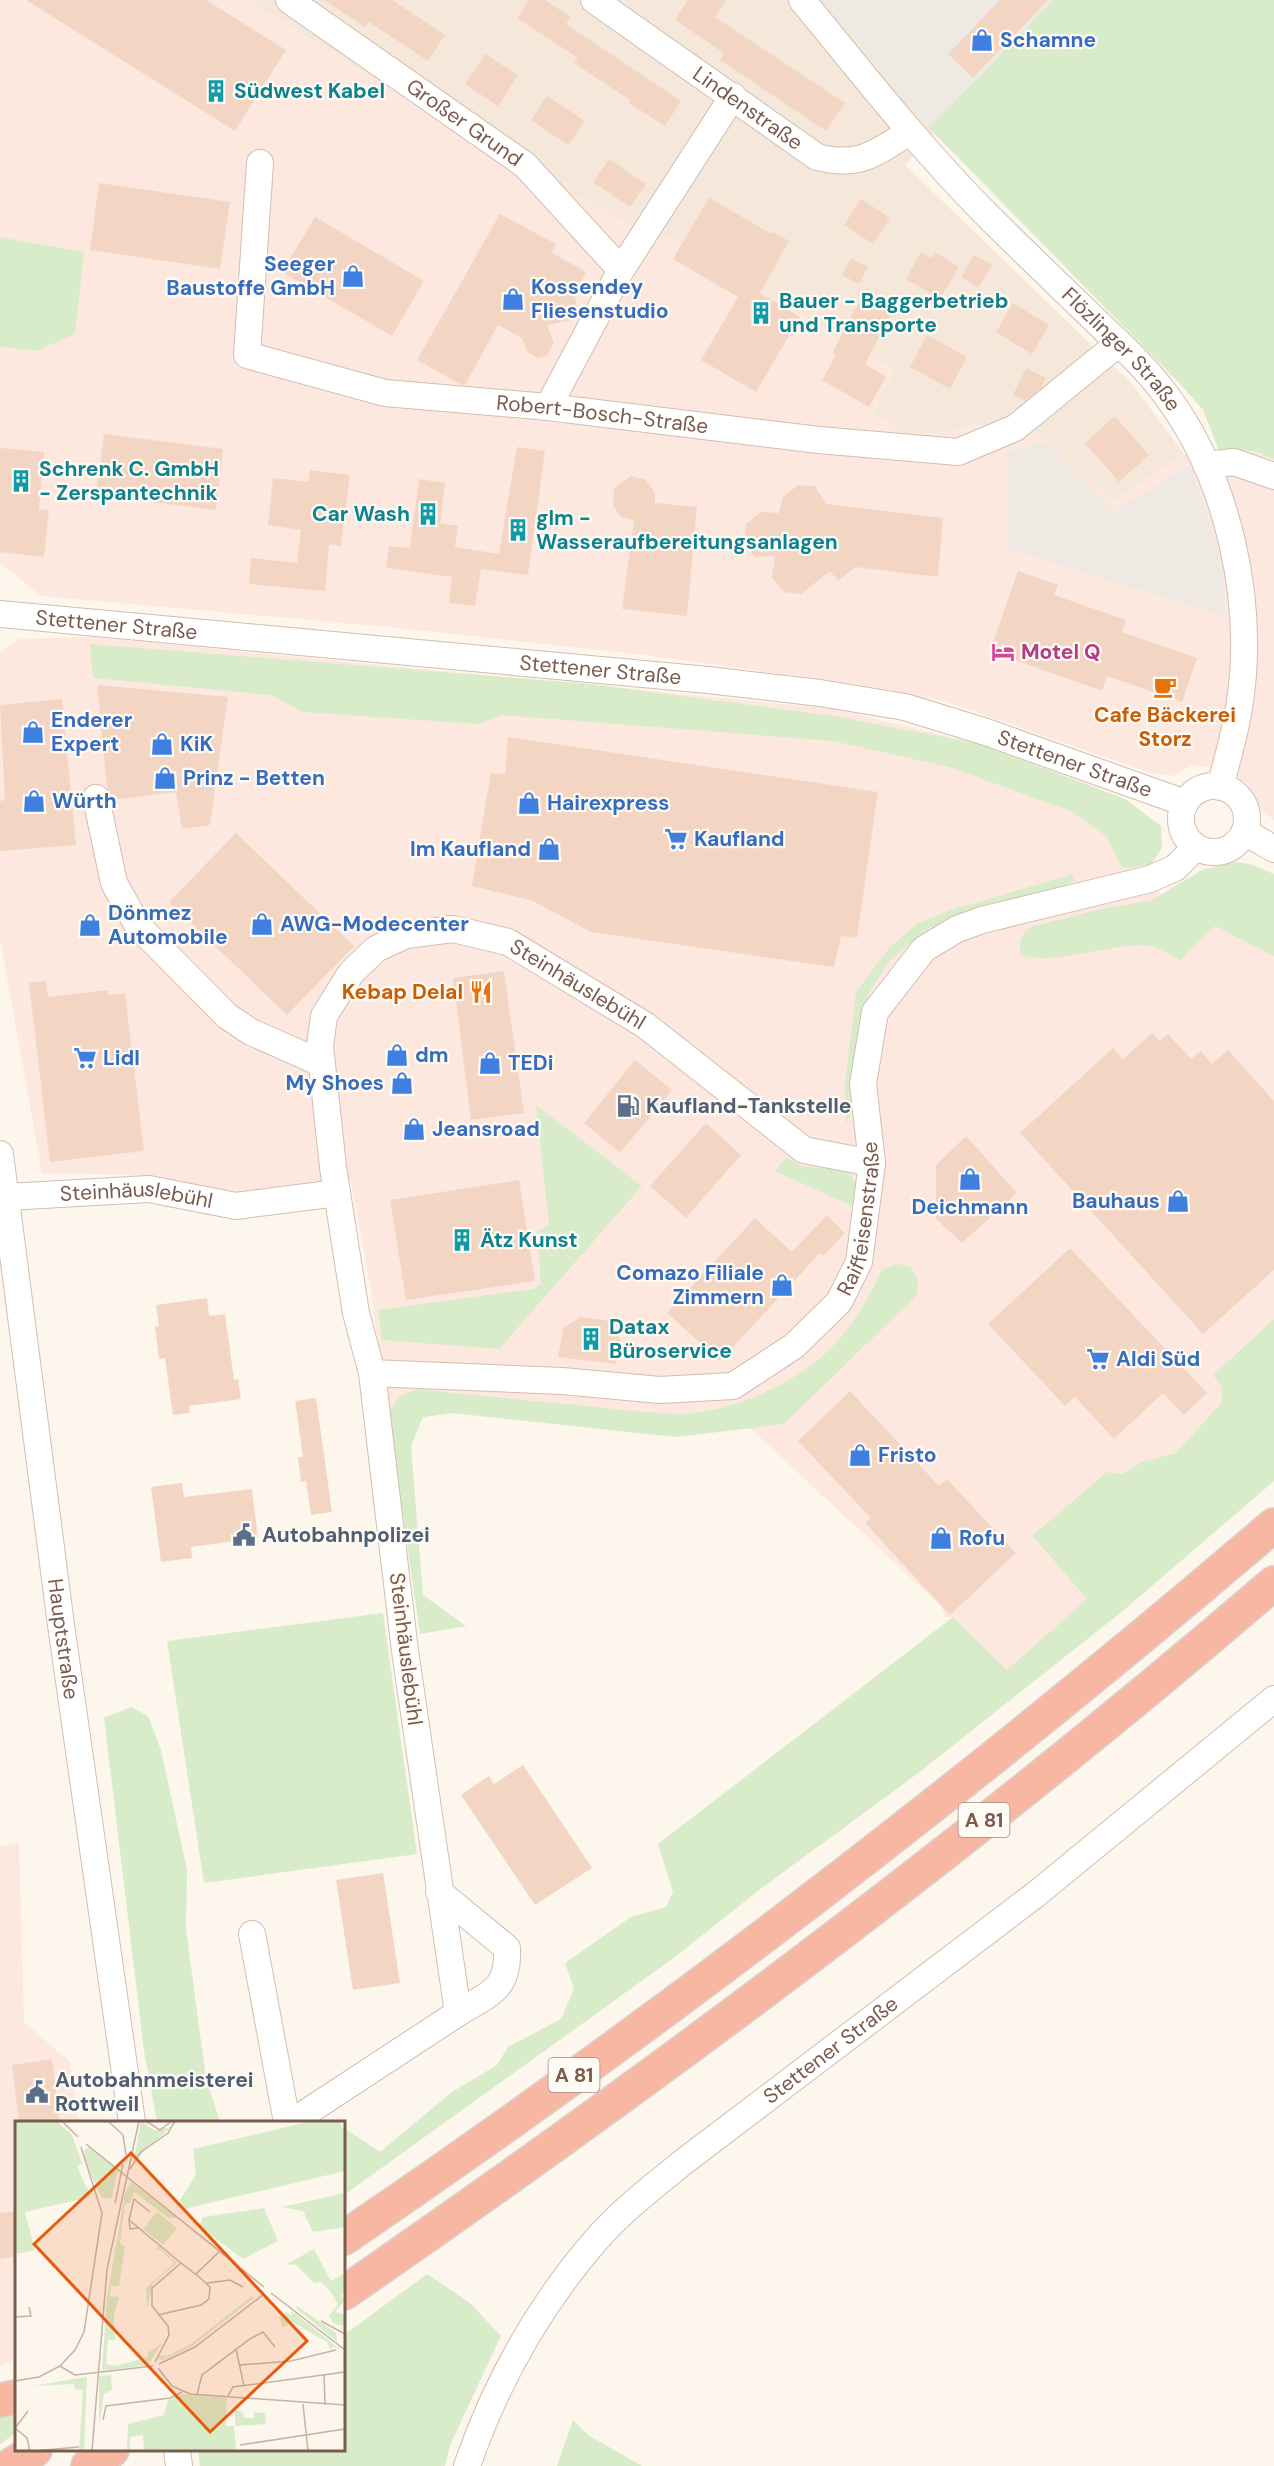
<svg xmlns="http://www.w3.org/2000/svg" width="1274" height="2466" viewBox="0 0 1274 2466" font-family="'DM Sans',sans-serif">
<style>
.residential{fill:#f5e8da}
.commercial{fill:#fde8e0}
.industrial{fill:#efe9e4}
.green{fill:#d8ecc9}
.building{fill:#f3d5c3}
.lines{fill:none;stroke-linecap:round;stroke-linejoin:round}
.minor-casing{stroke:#d1beb0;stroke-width:28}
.highway-casing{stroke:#dad1cd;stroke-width:36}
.minor{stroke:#fff;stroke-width:26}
.highway{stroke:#f7b7a3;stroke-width:33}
.labels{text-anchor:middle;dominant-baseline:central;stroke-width:4.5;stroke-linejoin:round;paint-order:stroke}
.shield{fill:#fffaf3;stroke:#a28b7f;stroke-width:1.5}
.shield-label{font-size:20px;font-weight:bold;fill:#7a5c4d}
.shop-label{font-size:21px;font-weight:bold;fill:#366cbe;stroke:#fffaf3;text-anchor:start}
.culture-label{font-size:21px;font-weight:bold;fill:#0d838f;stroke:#fffaf3;text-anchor:start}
.street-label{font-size:21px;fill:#7a5c4d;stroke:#fffaf3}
.hotel-label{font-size:21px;font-weight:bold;fill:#b23c85;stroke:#fffaf3;text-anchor:start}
.food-label{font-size:21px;font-weight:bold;fill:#c56008;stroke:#fffaf3}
.service-label{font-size:21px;font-weight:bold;fill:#4e5e75;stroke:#fffaf3;text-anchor:start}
.inset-road{fill:none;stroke:#c5b3a7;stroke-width:1.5}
.view{fill:#e8590c;fill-opacity:0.15;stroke:#e8590c;stroke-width:3}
.inset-edge{fill:none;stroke:#7a5c4d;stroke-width:3}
</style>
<rect width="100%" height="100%" fill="#fdf6ec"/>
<path class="residential" d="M247,0H1057L905,165L1133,385L1184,454L1112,502L1036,431L978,423L945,432L906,435L873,412L895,369L480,144Z"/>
<path class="commercial" d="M0,0H247L480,144L635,227L666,236L895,369L873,412L906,435L945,432L978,423L1037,431L1112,502L1184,454L1256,451L1274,459V820L1259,809L1248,784L1224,770L1193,765L1172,776L1148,772L947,702L855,684L644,655L398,628L41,596L0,563V347L36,351L83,252L0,237Z
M92,637L835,709L979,744L1093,786L1143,813L1151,857L1140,866L1164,899L1274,956V1319L1213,1375L1222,1388L1221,1403L1176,1453L1142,1462L1121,1474L1032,1537L1088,1599L1007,1670L953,1617H945L941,1606L750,1428L676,1437L452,1413L423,1417L388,1412L370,1285L351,1181L257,1192L200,1188L137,1175L42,1173L0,938V653L19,639Z
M19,1843L24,2022L70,2062L79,2122H16V2359L0,2365V1847Z"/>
<path class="industrial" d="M822,0H1054L929,128Z
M1048,442L1114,512L1190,464L1223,565L1225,616L1009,549L1008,451Z"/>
<path class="green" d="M1054,0H1274V459L1255,451H1219L1203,410L1183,387L929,128Z
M0,237L84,252L75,334L36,351L0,347Z
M90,644L591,684L835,716L979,744L1125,799L1161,826L1162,848L1151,865L1122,868L1107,837L1073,812L949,767L833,741L503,715L478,724L302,712L271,695L93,678Z
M1235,862L1250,864L1274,874V956L1215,926L1180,960C1170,955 1159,948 1150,946C1117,940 1042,970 1020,953C1019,942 1021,934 1031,927L1096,910L1152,900L1202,870Z
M1073,874L1074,881L1066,885L929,928L890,960L869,993L859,1022L856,1103L846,1124L845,1082L856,992L888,949L918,923L951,910Z
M536,1105L642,1186L499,1349L382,1340L378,1310L533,1289L541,1284L537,1231L549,1225Z
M787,1157C792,1160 798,1164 803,1166C837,1173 861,1158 856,1208L775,1171Z
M897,1264L910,1266L918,1281L917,1295L784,1424L676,1437L452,1413L423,1417L411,1446L423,1595L466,1626L420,1634L388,1412L401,1395L418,1389C471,1395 524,1400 577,1405C614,1408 665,1417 700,1412C753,1404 812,1375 845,1332C861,1313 871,1291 883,1269Z
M1274,1319V1481L1124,1610L917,1774L763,1887L675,1957L344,2195V2128L380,2152L452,2092L497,2065L508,2047L561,2019L574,1989L565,1963L631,1917L666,1907L673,1892L658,1844L953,1617L1007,1670L1087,1599L1032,1536L1107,1472L1121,1474L1142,1462L1176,1453L1221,1403L1222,1388L1213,1375Z
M383,1613L417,1854L204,1883L167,1641Z
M131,1707L148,1716L161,1750L187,1870L186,1929L206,2078L220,2122H157L144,2051L104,1718Z
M427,2274L470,2303L501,2336L450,2445L445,2466H200L198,2450H344V2335Z
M16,2407V2433L0,2444V2411Z
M573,2420L588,2435L642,2466H557Z"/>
<path class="building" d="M26,0H206L286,50L235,131Z
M324,0H392L445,35L428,61L369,22L365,27Z
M529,0H545L571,17L566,24L681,101L665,126L629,103L630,100L574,63L578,58L517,18Z
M688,0H726L715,17L845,103L826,131L720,60L724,53L675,20Z
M1000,0H1048L973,78L948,54Z
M485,54L518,75L498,106L465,84Z
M547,96L585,121L568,145L531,120Z
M609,159L646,184L630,207L593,182Z
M99,183L230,202L220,269L90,250Z
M709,198L772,234L773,232L789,241L760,293L800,317L756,392L701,360L738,297L673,259Z
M861,199L890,218L873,244L844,225Z
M500,214L556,244L552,253L586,272L574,293L577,306L571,320L547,325L554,343L547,356L537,358L528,352L522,338L498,325L465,385L460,384L417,360Z
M315,217L424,281L392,336L282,272Z
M921,252L931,258L935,252L959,267L940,299L906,279Z
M974,255L992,265L978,288L961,277Z
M851,258L868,267L859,284L842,275Z
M864,293L894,309L865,364L886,377L869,407L822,380L836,355L832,353Z
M1013,303L1049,325L1032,354L996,332Z
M927,335L967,357L950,389L910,367Z
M1026,368L1046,378L1042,387L1025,401L1013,395Z
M1115,416L1149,455L1119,482L1085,443Z
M104,434L223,449L216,510L96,495Z
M517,447L545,451L528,575L481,569L475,606L449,603L452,577L386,568L389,546L410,548L419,479L445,483L440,523L458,526L455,547L499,554Z
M0,448L44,452L39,509L49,510L44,557L0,552Z
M310,470L350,475L341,546L329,544L325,591L249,584L251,558L297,563L301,530L268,525L273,478L308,482Z
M631,476L646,480L655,493V503L697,507L687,616L622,609L634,520L621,517L613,506L614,488Z
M798,485L815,486L826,504L943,518L938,577L855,567L838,581L830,571L801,594L784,592L772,578L775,556L755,557L744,541L746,524L761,512L779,513L783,497Z
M1018,571L1058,585L1054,595L1126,620L1122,632L1197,658L1182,702L1107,676L1102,691L990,651Z
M97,685L228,697L210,825L182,829L176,792L112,800L107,788Z
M62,699L76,845L0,851V801L5,800L0,705Z
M508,737L878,792L857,938L841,936L834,967L591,932L533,901L472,886L491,773L505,774Z
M236,833L354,946L287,1015L169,902Z
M504,971L524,1113L471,1120L453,978Z
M46,981L48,997L108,990L109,995L125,993L144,1151L50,1162L29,983Z
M1152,1033L1160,1041L1168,1034L1191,1059L1201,1051L1212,1064L1228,1050L1274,1101V1270L1203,1334L1020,1133L1113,1048L1123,1059Z
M635,1060L672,1090L620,1153L584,1123Z
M706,1123L741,1155L686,1218L650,1186Z
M966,1136L1017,1193L962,1243L936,1219V1165Z
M519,1180L535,1281L406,1300L390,1200Z
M827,1215L845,1233L823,1256L820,1253L720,1361L667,1313L755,1218L792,1252Z
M1070,1248L1207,1393L1184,1415L1163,1393L1114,1439L1075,1397L1065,1406L988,1324Z
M207,1298L209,1316L225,1314L234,1380L238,1379L241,1399L189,1406L190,1413L173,1415L165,1358L159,1359L155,1327L159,1326L156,1305Z
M580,1317L611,1321L621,1342L616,1364L558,1357L563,1328Z
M850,1391L939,1486L947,1479L1016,1553L950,1615L865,1523L871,1518L798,1441Z
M316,1398L332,1512L311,1515L306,1481L301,1482L298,1457H303L295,1401Z
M182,1483L184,1497L252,1489L258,1538L191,1547L192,1558L161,1562L151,1487Z
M523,1765L592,1868L535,1905L461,1795L489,1776L494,1784Z
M383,1873L400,1983L353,1990L336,1880Z
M52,2059L60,2122H19L12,2065Z
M16,2211V2256L0,2259V2213Z"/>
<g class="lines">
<g class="minor-casing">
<g id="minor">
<path id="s1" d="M289,0L525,165L621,270"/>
<path id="s2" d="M594,0L817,157C861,168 874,153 910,132"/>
<path id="s3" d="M802,0C862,73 921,149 988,216C1024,252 1061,287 1098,323C1121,345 1147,369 1166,395C1229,479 1256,604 1239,708C1235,734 1227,760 1220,787"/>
<path id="s4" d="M260,163L247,355L385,393L548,407L819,440L958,452L1015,428L1119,343"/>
<path d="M548,407L621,270L733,96"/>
<path d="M1206,465L1234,462L1274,476"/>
<path id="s5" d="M0,614L708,680L820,693L905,707L986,732L1185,803"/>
<circle cx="1214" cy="819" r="33"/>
<path d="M96,798L114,883L138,926L227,1016L251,1032L321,1063"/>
<path d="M1245,832L1274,849"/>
<path id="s6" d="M0,1154L61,1625L132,2122"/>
<path id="s7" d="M7,1197L149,1189L236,1206L337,1193"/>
<path id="s8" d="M372,1373L562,1381L660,1390L733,1386L794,1346L839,1302L859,1262L872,1163L863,1084L875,1012L924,949L957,929L982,920L1150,879L1175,868L1196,847"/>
<path id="s9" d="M439,1892L507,1948C509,1990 490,1993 458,2013L405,1651L372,1373L356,1313L333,1167L320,1046L324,1016L351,973L376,949L406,935L453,929L508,942L645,1025L804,1150L872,1163"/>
<path d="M252,1934L287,2122"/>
<path d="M292,2122L458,2013"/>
<path d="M177,2450L179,2466"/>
<path id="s10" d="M467,2466C496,2382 538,2307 596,2240C621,2211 653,2187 682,2163L1035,1895L1274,1699"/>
</g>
</g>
<g class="highway-casing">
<path id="highway" d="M344,2238C667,2018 977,1779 1274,1525
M344,2293C664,2072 979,1837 1274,1583
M0,2400L16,2397
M10,2466L35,2450
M88,2466L112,2450"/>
</g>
<use href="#minor" class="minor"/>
<use href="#highway" class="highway"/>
</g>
<defs>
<g id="shop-bare" transform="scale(1.8)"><path d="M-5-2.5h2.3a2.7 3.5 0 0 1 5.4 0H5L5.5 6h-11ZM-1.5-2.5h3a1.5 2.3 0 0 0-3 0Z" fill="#3f7fe0" stroke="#fffaf3" stroke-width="2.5" paint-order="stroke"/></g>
<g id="building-bare" transform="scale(1.8)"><path d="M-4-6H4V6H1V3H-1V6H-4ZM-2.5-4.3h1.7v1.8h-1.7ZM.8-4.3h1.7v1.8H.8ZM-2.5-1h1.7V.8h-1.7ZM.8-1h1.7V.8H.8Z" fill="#0f9aa8" stroke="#fffaf3" stroke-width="2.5" paint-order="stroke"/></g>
<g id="hotel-bare" transform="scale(1.8)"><path d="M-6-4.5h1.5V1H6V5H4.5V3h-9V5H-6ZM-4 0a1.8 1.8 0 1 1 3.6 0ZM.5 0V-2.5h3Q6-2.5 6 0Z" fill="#d1479c" stroke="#fffaf3" stroke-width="2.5" paint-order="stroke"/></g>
<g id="cafe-bare" transform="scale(1.8)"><path d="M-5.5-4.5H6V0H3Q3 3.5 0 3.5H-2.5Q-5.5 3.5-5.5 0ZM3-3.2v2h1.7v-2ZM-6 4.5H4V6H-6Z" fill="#e8710a" stroke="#fffaf3" stroke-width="2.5" paint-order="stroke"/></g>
<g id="supermarket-bare" transform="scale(1.8)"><path d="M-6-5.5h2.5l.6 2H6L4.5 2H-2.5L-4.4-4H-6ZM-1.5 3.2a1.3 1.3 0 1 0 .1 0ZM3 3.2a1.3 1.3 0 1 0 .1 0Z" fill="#3f7fe0" stroke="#fffaf3" stroke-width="2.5" paint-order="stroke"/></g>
<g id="restaurant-bare" transform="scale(1.8)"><path d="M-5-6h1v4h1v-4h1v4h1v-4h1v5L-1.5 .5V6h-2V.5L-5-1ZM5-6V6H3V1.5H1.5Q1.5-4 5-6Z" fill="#e8710a" stroke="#fffaf3" stroke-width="2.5" paint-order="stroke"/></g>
<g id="fuel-bare" transform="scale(1.8)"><path d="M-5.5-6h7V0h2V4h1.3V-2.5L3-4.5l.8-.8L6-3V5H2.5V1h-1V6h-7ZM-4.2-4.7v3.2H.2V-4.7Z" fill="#5c6f8a" stroke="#fffaf3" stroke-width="2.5" paint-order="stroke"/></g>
<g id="civic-bare" transform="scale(1.8)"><path d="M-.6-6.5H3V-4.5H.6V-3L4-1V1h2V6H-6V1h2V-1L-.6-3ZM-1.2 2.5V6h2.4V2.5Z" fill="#5c6f8a" stroke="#fffaf3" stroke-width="2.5" paint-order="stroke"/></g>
</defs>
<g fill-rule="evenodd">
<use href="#shop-bare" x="982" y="40"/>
<use href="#building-bare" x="216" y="91"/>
<use href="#shop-bare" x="353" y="276"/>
<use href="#shop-bare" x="513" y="299"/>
<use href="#building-bare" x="761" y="313"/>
<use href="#building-bare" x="21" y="481"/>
<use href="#building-bare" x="428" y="514"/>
<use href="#building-bare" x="518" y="530"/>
<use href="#hotel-bare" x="1003" y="652"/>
<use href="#cafe-bare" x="1165" y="687"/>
<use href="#shop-bare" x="33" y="732"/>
<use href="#shop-bare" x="162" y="744"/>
<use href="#shop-bare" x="165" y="778"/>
<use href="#shop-bare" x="34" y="801"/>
<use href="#shop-bare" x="529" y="803"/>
<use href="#supermarket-bare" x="676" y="839"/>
<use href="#shop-bare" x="549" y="849"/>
<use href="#shop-bare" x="262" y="924"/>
<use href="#shop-bare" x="90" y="925"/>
<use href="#restaurant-bare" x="481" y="992"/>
<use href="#shop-bare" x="397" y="1055"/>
<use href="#supermarket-bare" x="85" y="1058"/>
<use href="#shop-bare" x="490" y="1063"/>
<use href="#shop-bare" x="402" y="1083"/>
<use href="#fuel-bare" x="628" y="1106"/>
<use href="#shop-bare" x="414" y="1129"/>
<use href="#shop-bare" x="970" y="1179"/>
<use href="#shop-bare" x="1178" y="1201"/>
<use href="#building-bare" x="462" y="1240"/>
<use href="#shop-bare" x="782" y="1285"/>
<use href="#building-bare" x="591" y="1339"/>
<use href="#supermarket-bare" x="1098" y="1359"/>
<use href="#shop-bare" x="860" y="1455"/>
<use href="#civic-bare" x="244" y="1535"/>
<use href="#shop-bare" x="941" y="1538"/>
<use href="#civic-bare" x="37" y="2092"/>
</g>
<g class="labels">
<g class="shield">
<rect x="958.5" y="1803" width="51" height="34" rx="4.5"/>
<rect x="548.5" y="2058" width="51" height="34" rx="4.5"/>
</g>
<g class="shield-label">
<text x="984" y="1820">A 81</text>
<text x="574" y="2075">A 81</text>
</g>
<g class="shop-label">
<text x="1000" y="40">Schamne</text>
<text x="335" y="264" text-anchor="end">Seeger<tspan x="335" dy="24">Baustoffe GmbH</tspan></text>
<text x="531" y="287">Kossendey<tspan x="531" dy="24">Fliesenstudio</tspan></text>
<text x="51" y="720">Enderer<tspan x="51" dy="24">Expert</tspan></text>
<text x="180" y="744">KiK</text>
<text x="183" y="778">Prinz - Betten</text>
<text x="52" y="801">Würth</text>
<text x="547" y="803">Hairexpress</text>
<text x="694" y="839">Kaufland</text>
<text x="531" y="849" text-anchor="end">Im Kaufland</text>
<text x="108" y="913">Dönmez<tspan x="108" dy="24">Automobile</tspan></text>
<text x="280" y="924">AWG-Modecenter</text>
<text x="415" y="1055">dm</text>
<text x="103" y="1058">Lidl</text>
<text x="508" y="1063">TEDi</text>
<text x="384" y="1083" text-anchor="end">My Shoes</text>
<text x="432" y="1129">Jeansroad</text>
<text x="1160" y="1201" text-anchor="end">Bauhaus</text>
<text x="970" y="1207" text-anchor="middle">Deichmann</text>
<text x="764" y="1273" text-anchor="end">Comazo Filiale<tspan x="764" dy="24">Zimmern</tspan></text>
<text x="1116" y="1359">Aldi Süd</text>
<text x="878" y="1455">Fristo</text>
<text x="959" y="1538">Rofu</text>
</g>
<g class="culture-label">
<text x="234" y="91">Südwest Kabel</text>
<text x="779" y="301">Bauer - Baggerbetrieb<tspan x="779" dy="24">und Transporte</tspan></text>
<text x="39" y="469">Schrenk C. GmbH<tspan x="39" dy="24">- Zerspantechnik</tspan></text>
<text x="410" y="514" text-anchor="end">Car Wash</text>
<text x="536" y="518">glm -<tspan x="536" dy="24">Wasseraufbereitungsanlagen</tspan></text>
<text x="480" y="1240">Ätz Kunst</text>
<text x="609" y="1327">Datax<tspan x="609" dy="24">Büroservice</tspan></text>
</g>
<g class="street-label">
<text stroke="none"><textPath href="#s2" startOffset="188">Lindenstraße</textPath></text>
<text stroke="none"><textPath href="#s1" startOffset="214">Großer Grund</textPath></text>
<text stroke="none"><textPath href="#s3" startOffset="474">Flözlinger Straße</textPath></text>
<text stroke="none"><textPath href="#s4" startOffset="554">Robert-Bosch-Straße</textPath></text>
<text stroke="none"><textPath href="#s5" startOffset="117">Stettener Straße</textPath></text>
<text stroke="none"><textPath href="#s5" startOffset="603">Stettener Straße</textPath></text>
<text stroke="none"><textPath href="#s5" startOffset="1089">Stettener Straße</textPath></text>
<text stroke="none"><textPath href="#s9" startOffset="1488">Steinhäuslebühl</textPath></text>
<text stroke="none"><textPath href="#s7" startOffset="130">Steinhäuslebühl</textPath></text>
<text stroke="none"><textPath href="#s8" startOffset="585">Raiffeisenstraße</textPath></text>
<text stroke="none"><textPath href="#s6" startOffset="489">Hauptstraße</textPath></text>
<text transform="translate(406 1649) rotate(83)">Steinhäuslebühl</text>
<text stroke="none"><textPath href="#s10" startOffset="564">Stettener Straße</textPath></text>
</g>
<g class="hotel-label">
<text x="1021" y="652">Motel Q</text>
</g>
<g class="food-label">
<text x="1165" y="715">Cafe Bäckerei<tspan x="1165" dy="24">Storz</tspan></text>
<text x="463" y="992" text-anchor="end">Kebap Delal</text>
</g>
<g class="service-label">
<text x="646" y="1106">Kaufland-Tankstelle</text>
<text x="262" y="1535">Autobahnpolizei</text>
<text x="55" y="2080">Autobahnmeisterei<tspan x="55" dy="24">Rottweil</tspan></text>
</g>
</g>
<g transform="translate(15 2121)">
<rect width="330" height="330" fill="#fdf6ec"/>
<path d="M0,0H42L57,14L67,42L62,45L76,76L10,91L20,129L0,133ZM126,0L139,9L156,6L119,39ZM297,0H324L330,11V50L169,88L163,83L181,53L178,28ZM74,26L103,48L97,77H87L71,44L69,29ZM116,61L162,96L155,98L119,71L115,82L110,83L105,122L110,126L104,165H96L95,175L104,176L99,193L100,219H93L91,243L100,245L133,236L134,231L147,222L133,244L87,250L92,177L110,72ZM330,72V106L298,111L289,92L293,91L267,86ZM249,87L263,120L228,138L184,105L188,96ZM142,91L162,107L148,124L128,108ZM143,125L162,142L138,162L132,188L131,167L159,142L146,129H141ZM299,128L316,160L330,152V170L326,174L329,180L320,191L330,194V205L319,203L314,195L323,183L316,171L306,161L299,162L281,144L272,143ZM237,175L239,177L177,225L149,239L143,238L144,234L152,235L176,223ZM282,185L321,212L322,221L281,187ZM276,190L278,191L326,229L318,225L316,229L312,221L277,201L268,207L264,196L271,191L277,195ZM96,254L97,269L89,273L84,306V255ZM72,256L69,330H64L68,269L60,268L59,263L17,265ZM167,273L212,277L211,305H219L221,330H129L128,314L115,316V330H112L113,303L149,294L153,279ZM220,289L227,291L230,297H239V291L250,292L251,303L220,305Z" fill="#d8ecc9"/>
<path class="inset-road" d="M47,0L63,16M93,0L108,14L111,34M131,0L145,9L157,0M71,23L249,166M115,48L126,31L153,12L160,0M100,82L108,43M114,99L119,78L135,91M124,107L115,108L114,99L124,107L132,114L143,123L166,142L183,155L195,166L194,178L186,184L143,194M181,153L206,129M192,162L215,159L228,166M256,172L330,229M0,196L16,195L14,186M306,200L330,213M221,228L229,265M140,241L154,214L153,205L137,185V167L166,142M144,243L180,226L249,173M225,244L276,240L321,229M45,245L60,254L138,245M143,247L157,265L175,273L330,284M309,253L310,284M0,260L24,256L45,245L60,229L69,211L87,92L66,26M182,274L187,254L235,218L248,211L260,226M213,275L218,266L330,251M288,283L293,330M88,299L91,285L155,277L167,271M0,307L12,317L15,330M0,307L13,290M225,324L330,308M18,330L64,326M77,330L92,148L124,0"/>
<path class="view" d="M116,32L292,220L195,311L19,123Z"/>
<rect width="330" height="330" class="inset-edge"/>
</g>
</svg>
